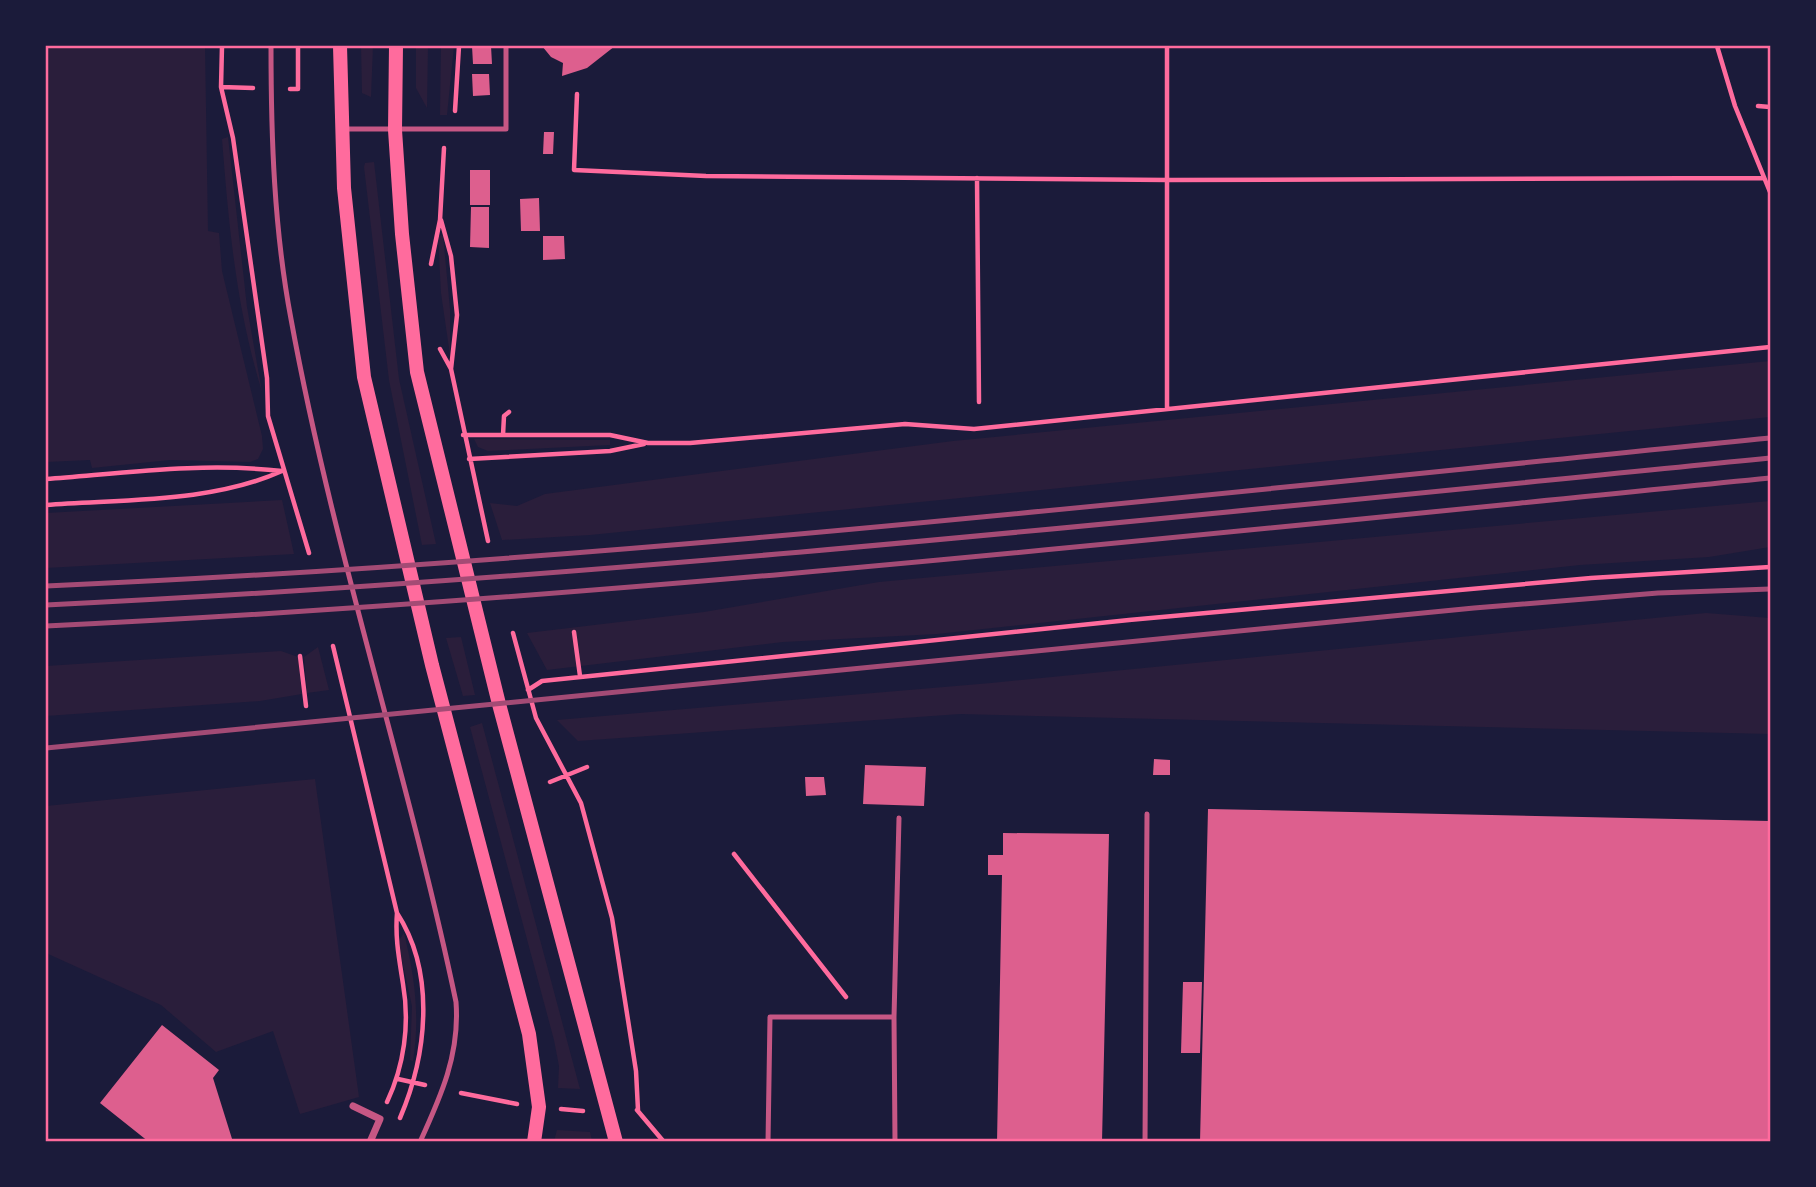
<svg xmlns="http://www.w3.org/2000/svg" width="1816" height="1187" viewBox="0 0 1816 1187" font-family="'DejaVu Sans',sans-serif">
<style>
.green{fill:#2a1e3b}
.building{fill:#dd5f8e}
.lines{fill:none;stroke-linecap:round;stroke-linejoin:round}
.path{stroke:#ff6b9d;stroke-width:4.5}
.service{stroke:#c65784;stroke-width:5}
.minor{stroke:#c65784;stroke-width:7}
.secondary{stroke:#ff6b9d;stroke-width:14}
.rail{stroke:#a44b75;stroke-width:5}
.neatline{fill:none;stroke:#ff6b9d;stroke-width:2.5}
</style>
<rect width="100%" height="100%" fill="#1b1b3a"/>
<path class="green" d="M46,46H205L208,231L219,233L222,271L262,436L263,449L258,459L250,462L170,460L92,468L90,460L46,462Z
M361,46H373L371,97L362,93Z
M416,46H428L427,108L416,88Z
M441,46H454L447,115H440Z
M228,137L247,307L262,392C236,306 229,228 222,139Z
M374,162L399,379L436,544L422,545L389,380L364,167L365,163Z
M443,235L450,309V355L441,293L438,236Z
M1770,361V417L590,535L502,540L490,503L517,506L545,494L953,441Z
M474,439L610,440V445L488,451L478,447Z
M282,500L294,554L46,568V513Z
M1770,501V547L1709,557L1580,565L937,634L783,642L547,670L527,633L704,612L879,582Z
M1706,613L1770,618V734L960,714L578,741L557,720L991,683Z
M461,637L475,695L463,696L446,638Z
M318,647L329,690L307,693L304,657Z
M281,651L298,657L302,694L260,701L46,716V666Z
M482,723L580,1089L558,1088L559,1066L554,1040L470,727Z
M315,779L359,1097L300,1114L273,1031L216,1052L161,1005L46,953V806Z
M404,933C415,977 420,1017 413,1061L410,1060L412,1006L398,942Z
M557,1130L590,1132L592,1141H554Z"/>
<path class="building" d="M472,46H491L492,64H473Z
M542,46H615L587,68L562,76L563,63L551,57Z
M472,74H489L490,95L473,96Z
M544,132H554L553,154H543Z
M470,170H490V205H470Z
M539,198L540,231H521L520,199Z
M471,207H489V248L470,247Z
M543,236H564L565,259L543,260Z
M1154,759L1170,760V775H1153Z
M865,765L926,767L924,806L863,804Z
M805,777H824L826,795L806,796Z
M1208,809L1770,821V1142H1200Z
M1003,833L1109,834L1102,1142H997L1002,875H988V855H1003Z
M1183,982H1202L1200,1053H1181Z
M162,1025L219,1070L213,1078L233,1142H149L100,1103Z"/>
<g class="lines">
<path class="path" d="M222,46L221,87L233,138L267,378L268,416L309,553
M1717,46L1735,106L1770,192
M221,87L253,88
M290,89H298V46
M577,94L574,170L706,176L1168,180L1763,178
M1758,106L1770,107
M455,111L459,46
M977,178L979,402
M441,220L451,256L457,315L451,369L488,541
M431,264L440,220L444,148
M440,349L451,369
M1167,408V46
M463,435H610L648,443H690L905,424L974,429L1770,347
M503,435L504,416L509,412
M469,459L610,451L644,444
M46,479C125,473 202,462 282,471
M46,505C123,499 211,503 282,471
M574,632L580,676
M513,633L536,718L581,803L612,918L636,1071L638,1110
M333,646L397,913C395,938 399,958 403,984C410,1024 404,1066 387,1102
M300,656L306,706
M528,690L542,681L1129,620L1591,578L1770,567
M550,782L587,767
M734,854L846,997
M397,913C436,973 427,1055 400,1118
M398,1079L425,1085
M461,1093L517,1104
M561,1109L583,1111
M637,1110L664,1142"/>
<path class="service" d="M271,46C271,137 274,229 291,319C333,550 408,773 456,1002C460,1054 441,1096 420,1142
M344,129H506V46
M894,1017L899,818
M768,1142L770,1017H894L895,1142
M1145,1142L1147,814"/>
<path class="minor" d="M353,1106L380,1119L370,1142"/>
<path class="secondary" d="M340,46L344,188L364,377L432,665L529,1034L539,1107L534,1142
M396,46L395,130L402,234L417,372L499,704L616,1142"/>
<path class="rail" d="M46,586C622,561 1196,495 1770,438
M46,605C622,577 1196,515 1770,458
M46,626C622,598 1196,535 1770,478
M46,748L1474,608L1658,593L1770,589"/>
</g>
<rect width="1816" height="1187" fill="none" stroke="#1b1b3a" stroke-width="94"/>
<rect x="47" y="47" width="1722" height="1093" class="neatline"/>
</svg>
